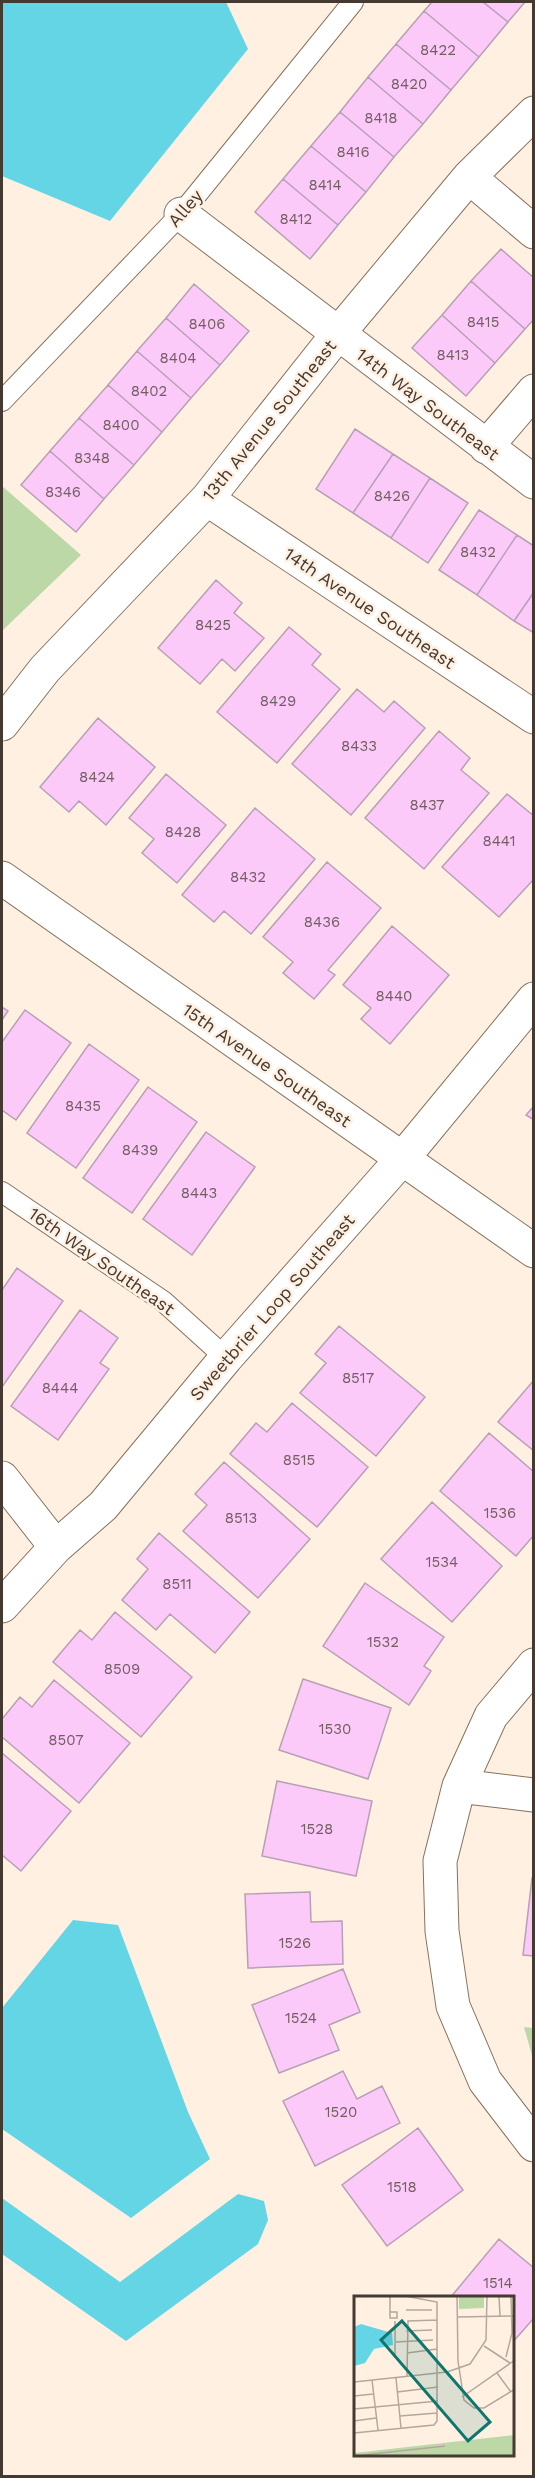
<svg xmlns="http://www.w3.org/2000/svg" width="535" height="2478" viewBox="0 0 535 2478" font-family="'Work Sans',sans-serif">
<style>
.green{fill:#bcd8a6}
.water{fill:#64d5e5}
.building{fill:#fccaf9;stroke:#b7a0b6;stroke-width:1.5}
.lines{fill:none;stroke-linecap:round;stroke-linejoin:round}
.lane-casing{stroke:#86725d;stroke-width:22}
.street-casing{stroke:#86725d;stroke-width:35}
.lane{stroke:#fff;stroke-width:20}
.street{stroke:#fff;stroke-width:33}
.labels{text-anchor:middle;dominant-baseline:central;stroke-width:5;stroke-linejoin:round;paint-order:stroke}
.number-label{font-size:15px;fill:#725e63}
.street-label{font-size:18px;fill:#443a31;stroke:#fff0e2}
.inset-road{fill:none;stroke:#b4a79b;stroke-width:1.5}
.view{fill:#0f766e;fill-opacity:0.15;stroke:#0f766e;stroke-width:3}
.inset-edge{fill:none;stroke:#443a31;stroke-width:3}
</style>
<rect width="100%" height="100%" fill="#fff0e2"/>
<path class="green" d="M2,486L81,555L2,631Z
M524,2027L533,2028V2060V2059Z"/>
<path class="water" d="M2,2H226L248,49L110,221L2,176Z
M73,1920L118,1925L188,2112L210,2159L131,2218L2,2129V2008Z
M238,2194L264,2201L268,2220L258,2244L126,2341L2,2254V2198L120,2282Z"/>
<path class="building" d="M432,2H483L508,22L479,57L424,11Z
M483,2H525L508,22Z
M424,11L479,57L451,90L396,44Z
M396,44L451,90L423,124L368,77Z
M368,77L423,124L394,157L340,112Z
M340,112L394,157L366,192L311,146Z
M311,146L366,192L338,225L283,179Z
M283,179L338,225L310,259L255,212Z
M501,249L534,278V319L525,329L471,281Z
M471,281L525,329L495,363L442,315Z
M194,284L249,331L220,365L166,318Z
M442,315L495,363L466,396L412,348Z
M166,318L220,365L191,398L137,351Z
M137,351L191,398L162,432L108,385Z
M108,385L162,432L134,465L79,418Z
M79,418L134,465L104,499L50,451Z
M355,429L393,454L353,513L316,489Z
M50,451L104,499L76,532L21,485Z
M393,454L430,478L391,538L353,513Z
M430,478L468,503L428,563L391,538Z
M479,510L517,535L477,595L439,570Z
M517,535L534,546V592L514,621L477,595Z
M216,580L242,603L234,613L264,638L235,671L222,659L200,684L158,648Z
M534,592V633L514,621Z
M289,627L321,654L312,665L340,689L277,763L217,712Z
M357,689L384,712L394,701L425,728L351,815L292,764Z
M98,718L155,767L106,825L79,801L69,812L40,787Z
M439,731L470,758L461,770L489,793L424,869L365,818Z
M166,774L226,825L177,883L142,853L154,839L129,818Z
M507,794L534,816V879L499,917L442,867Z
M255,808L315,859L251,934L224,911L214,922L182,895Z
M327,862L381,908L328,970L335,975L314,999L283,973L293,962L263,937Z
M392,926L449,975L390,1044L361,1019L371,1008L343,985Z
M2,1007L8,1011L2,1020Z
M25,1010L71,1043L16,1120L2,1110V1042Z
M89,1044L139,1080L76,1168L27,1133Z
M148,1087L197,1122L132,1213L83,1178Z
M534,1106V1120L526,1115Z
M206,1132L255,1167L192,1255L143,1219Z
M17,1268L63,1301L2,1387V1290Z
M80,1310L118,1338L100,1363L109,1369L58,1440L11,1406Z
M339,1326L425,1397L376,1456L300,1393L326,1363L315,1354Z
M534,1380V1451L498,1422Z
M292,1403L368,1467L317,1527L230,1454L256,1423L267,1432Z
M489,1433L534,1472V1535L516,1556L440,1491Z
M224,1462L310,1539L258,1598L183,1531L207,1505L195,1494Z
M432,1502L502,1566L452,1622L381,1559Z
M159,1533L250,1612L215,1653L170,1614L156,1630L122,1600L148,1569L137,1559Z
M365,1583L444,1637L424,1666L431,1671L409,1705L323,1646Z
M115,1612L192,1677L141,1737L53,1662L80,1630L92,1640Z
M303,1679L391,1708L368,1779L279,1750Z
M54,1680L130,1743L79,1803L2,1737V1719L20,1697L32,1707Z
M2,1753L71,1811L21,1871L2,1855Z
M277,1781L372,1801L356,1876L262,1856Z
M532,1878H534V1956L523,1955Z
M310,1892L311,1922L342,1921L343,1964L248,1968L245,1894Z
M343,1969L360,2012L329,2025L339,2050L279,2073L252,2005Z
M343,2071L357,2099L382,2086L400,2123L315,2166L283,2101Z
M418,2128L463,2190L387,2246L342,2185Z
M499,2239L534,2268V2318L512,2343V2298H450Z"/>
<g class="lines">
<g class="lane-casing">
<path id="lane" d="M2,401L181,214L353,2
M2,1192L163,1301L226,1358"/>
</g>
<g class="street-casing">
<path id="street" d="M469,177L534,232
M181,214L534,482
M486,447L534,391
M207,499L534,717
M2,724L45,669L207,499L337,335L469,177L534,113
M2,878L534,1251
M2,1478L56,1547
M2,1606L56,1547L103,1506L226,1358L402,1159L534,999
M534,1665L491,1716L459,1786L440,1861L442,1931L453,2006L485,2081L534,2145
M459,1786L534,1795"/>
</g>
<use href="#lane" class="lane"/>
<use href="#street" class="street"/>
</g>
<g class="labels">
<g class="number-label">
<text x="438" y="50">8422</text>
<text x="409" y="84">8420</text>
<text x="381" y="118">8418</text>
<text x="353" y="152">8416</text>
<text x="325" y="185">8414</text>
<text x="296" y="219">8412</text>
<text x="483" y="322">8415</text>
<text x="207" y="324">8406</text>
<text x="453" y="355">8413</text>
<text x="178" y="358">8404</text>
<text x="149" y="391">8402</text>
<text x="121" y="425">8400</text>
<text x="92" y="458">8348</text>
<text x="63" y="492">8346</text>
<text x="392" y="496">8426</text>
<text x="478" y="552">8432</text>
<text x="213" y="625">8425</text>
<text x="278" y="701">8429</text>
<text x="359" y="746">8433</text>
<text x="97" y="777">8424</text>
<text x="427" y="805">8437</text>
<text x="183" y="832">8428</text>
<text x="499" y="841">8441</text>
<text x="248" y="877">8432</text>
<text x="322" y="922">8436</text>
<text x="394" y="996">8440</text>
<text x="83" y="1106">8435</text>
<text x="140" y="1150">8439</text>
<text x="199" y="1193">8443</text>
<text x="358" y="1378">8517</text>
<text x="60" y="1388">8444</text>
<text x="299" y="1460">8515</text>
<text x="500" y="1513">1536</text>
<text x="241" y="1518">8513</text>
<text x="442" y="1562">1534</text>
<text x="177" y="1584">8511</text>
<text x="383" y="1642">1532</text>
<text x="122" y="1669">8509</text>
<text x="335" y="1729">1530</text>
<text x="66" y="1740">8507</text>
<text x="317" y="1829">1528</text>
<text x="295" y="1943">1526</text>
<text x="301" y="2018">1524</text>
<text x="341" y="2112">1520</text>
<text x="402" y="2187">1518</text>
<text x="498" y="2283">1514</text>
</g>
<g class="street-label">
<text transform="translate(185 208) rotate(-49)">Alley</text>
<text transform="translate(428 404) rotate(37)">14th Way Southeast</text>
<text transform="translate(269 420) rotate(-51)">13th Avenue Southeast</text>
<text transform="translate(370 608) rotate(34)">14th Avenue Southeast</text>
<text transform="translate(267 1065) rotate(35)">15th Avenue Southeast</text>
<text transform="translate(102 1261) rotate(35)">16th Way Southeast</text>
<text transform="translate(272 1307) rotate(-49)">Sweetbrier Loop Southeast</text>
</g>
</g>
<g transform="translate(354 2296)">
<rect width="160" height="160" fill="#fff0e2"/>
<path d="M105,0H130V12L105,13ZM160,139V160H0V157Z" fill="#bcd8a6"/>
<path d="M7,28L38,37L39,49L20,53L11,67L0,70V31Z" fill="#64d5e5"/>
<path class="inset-road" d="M36,0V22H43V16H36M103,0L104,65L110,104L120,112H130L161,93M145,0L146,20M52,14H78M103,21L161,20M52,35L78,34M42,46L79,44M130,50L156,67M53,57L83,53M152,61L158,37L157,0M41,62V25M143,77L157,96M53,80L54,25L83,24M42,82L47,132M18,84L24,134M0,86L93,76L116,68L132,44L133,0M43,96L84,91M0,100L19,98M108,101L161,64M0,113L84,105M46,120L83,117M0,125L22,122M0,137L80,129L83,125V6L51,0M0,160L91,150"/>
<path class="view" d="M48,25L136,126L114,145L27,44Z"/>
<rect width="160" height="160" class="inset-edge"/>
</g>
<rect width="535" height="2478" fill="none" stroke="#443a31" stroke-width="6"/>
</svg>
